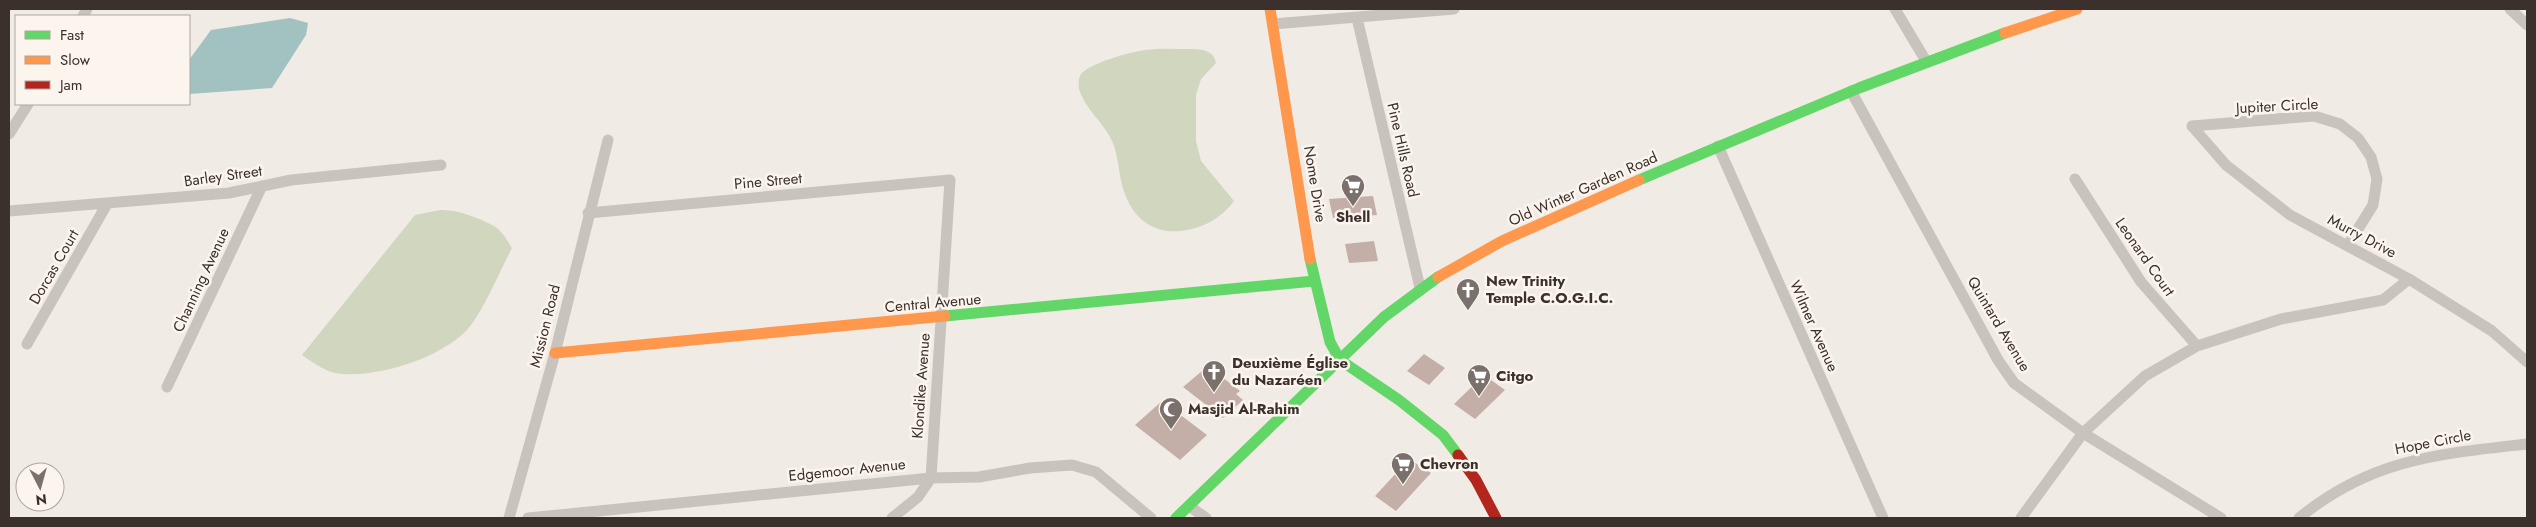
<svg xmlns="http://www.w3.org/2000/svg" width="2536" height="527" viewBox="0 0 2536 527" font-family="Jost,sans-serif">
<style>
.green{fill:#d1d6bf}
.water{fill:#a1c2c1}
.building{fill:#c3afa7}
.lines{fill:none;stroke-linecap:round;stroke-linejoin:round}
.street{stroke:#c9c3be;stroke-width:11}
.fast{stroke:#63d668;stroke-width:11}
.slow{stroke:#ff974d;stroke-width:11}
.jam{stroke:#b3261e;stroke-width:11}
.labels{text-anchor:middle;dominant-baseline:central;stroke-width:5;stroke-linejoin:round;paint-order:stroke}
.street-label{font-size:15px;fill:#3b302b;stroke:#fbf5ee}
.poi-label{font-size:15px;font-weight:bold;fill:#3b302b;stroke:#fbf5ee;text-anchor:start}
</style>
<rect width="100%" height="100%" fill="#f0ebe5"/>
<path class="green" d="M1191,49C1201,49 1214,50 1216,63L1201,79L1196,95V141L1201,161L1234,201C1223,216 1206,227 1187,230C1158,236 1135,222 1125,194C1119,179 1119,161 1114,146C1107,125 1088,113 1080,92C1078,87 1078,78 1081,74C1090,63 1131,52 1145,50C1160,48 1176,49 1191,49Z
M440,210C457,209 479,218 494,226C502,231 507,240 512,248C500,271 486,305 471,325C447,357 374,380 335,373C323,370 312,362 302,355L415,215Z"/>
<path class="water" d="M290,18L308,23L306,35L272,88L189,94V60L211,30Z"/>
<path class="building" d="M1373,196L1377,215L1333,218L1329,199Z
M1374,241L1378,261L1349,263L1345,244Z
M1424,354L1445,368L1429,385L1407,371Z
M1208,366L1240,391L1236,394L1243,400L1223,418L1183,387Z
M1484,375L1505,390L1475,419L1454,404Z
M1162,401L1207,435L1180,460L1135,425Z
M1409,459L1431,473L1396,511L1375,496Z"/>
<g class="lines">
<path class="street" d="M1895,9L1926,61
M2510,9L2527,25
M83,16L87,9
M1357,18L1420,288
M1273,24L1454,9
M1851,91L1998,360L2014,383L2083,433L2221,518
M2192,126L2226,165L2290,215L2409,279L2492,331L2527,362
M2192,126L2314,116L2340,124L2358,138L2371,157L2377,179L2373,205L2348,245
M9,134L28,104
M1718,146L1883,518
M2075,179L2141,282L2197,346
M9,211L229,193L291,180L441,165
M588,213L950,180L931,478L918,497L892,518
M27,344L107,204
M167,387L262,186
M1189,506L1206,518
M509,518L555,353L608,140
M528,518L931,478L979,477L1030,468L1072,465L1096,472L1151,518
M2021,518L2083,433L2145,376L2197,346L2281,319L2383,300L2409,279
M2299,518C2371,459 2438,454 2527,444"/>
<path class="fast" d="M1639,180L1859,88L2005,33
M1310,259L1330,342L1340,360L1399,400L1443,435L1458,455
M945,316L1314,281
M1176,518L1384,317L1438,277"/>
<path class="slow" d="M1270,9L1310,259
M2005,33L2077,9
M1438,277L1502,241L1639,180
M555,353L945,316"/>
<path class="jam" d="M1458,455L1476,480L1496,518"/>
</g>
<defs>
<g id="supermarket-pin" transform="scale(1.25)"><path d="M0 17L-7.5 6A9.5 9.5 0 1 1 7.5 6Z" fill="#7a716c" stroke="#fbf5ee"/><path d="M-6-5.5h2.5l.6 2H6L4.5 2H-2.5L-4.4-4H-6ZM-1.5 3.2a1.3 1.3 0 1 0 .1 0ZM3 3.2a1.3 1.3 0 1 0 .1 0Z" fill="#fff"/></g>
<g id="church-pin" transform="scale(1.25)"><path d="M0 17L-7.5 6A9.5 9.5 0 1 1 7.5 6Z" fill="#7a716c" stroke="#fbf5ee"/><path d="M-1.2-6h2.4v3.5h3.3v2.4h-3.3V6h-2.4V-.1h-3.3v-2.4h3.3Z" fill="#fff"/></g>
<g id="mosque-pin" transform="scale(1.25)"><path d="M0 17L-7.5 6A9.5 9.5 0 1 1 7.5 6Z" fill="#7a716c" stroke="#fbf5ee"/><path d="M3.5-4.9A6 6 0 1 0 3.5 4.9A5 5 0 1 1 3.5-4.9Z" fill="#fff"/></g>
</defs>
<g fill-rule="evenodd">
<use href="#supermarket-pin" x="1353" y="186"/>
<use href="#church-pin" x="1468" y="290"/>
<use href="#church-pin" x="1214" y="372"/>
<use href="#supermarket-pin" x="1479" y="376"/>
<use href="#mosque-pin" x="1171" y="409"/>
<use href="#supermarket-pin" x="1403" y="464"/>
</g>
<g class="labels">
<g class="street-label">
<text transform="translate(2277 106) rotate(-3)">Jupiter Circle</text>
<text transform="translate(1403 150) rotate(77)">Pine Hills Road</text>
<text transform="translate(223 176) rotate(-8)">Barley Street</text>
<text transform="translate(768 181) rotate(-5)">Pine Street</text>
<text transform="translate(1315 184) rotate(81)">Nome Drive</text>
<text transform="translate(1583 189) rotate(-24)">Old Winter Garden Road</text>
<text transform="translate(2362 236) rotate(28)">Murry Drive</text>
<text transform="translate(2145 257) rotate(55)">Leonard Court</text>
<text transform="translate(54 267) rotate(-60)">Dorcas Court</text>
<text transform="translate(201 280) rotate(-65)">Channing Avenue</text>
<text transform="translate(933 303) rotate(-5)">Central Avenue</text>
<text transform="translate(1999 324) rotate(59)">Quintard Avenue</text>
<text transform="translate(545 326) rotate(-76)">Mission Road</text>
<text transform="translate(1814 326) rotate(66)">Wilmer Avenue</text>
<text transform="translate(921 386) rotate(-86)">Klondike Avenue</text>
<text transform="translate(2433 442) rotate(-11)">Hope Circle</text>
<text transform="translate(847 470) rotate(-6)">Edgemoor Avenue</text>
</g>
<g class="poi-label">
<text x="1353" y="217" text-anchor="middle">Shell</text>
<text x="1486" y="281">New Trinity<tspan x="1486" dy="17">Temple C.O.G.I.C.</tspan></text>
<text x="1232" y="363">Deuxième Église<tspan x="1232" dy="17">du Nazaréen</tspan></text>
<text x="1496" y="376">Citgo</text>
<text x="1188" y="409">Masjid Al-Rahim</text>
<text x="1420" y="464">Chevron</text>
</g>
</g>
<rect width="2536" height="527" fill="none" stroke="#3b302b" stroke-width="20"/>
<rect x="15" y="15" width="175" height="90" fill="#fbf5ee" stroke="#aea6a0"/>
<rect x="25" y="31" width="25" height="8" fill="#63d668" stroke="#aea6a0"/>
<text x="60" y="40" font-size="15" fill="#3b302b">Fast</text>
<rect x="25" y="56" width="25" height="8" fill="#ff974d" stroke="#aea6a0"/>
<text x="60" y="65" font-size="15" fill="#3b302b">Slow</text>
<rect x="25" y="81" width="25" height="8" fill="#b3261e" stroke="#aea6a0"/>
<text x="60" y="90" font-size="15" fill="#3b302b">Jam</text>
<g transform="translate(40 487) rotate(174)"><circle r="24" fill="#fbf5ee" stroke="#aea6a0"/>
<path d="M0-4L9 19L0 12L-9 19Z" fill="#7a716c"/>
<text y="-8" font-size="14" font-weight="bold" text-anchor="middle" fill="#3b302b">N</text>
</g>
</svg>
